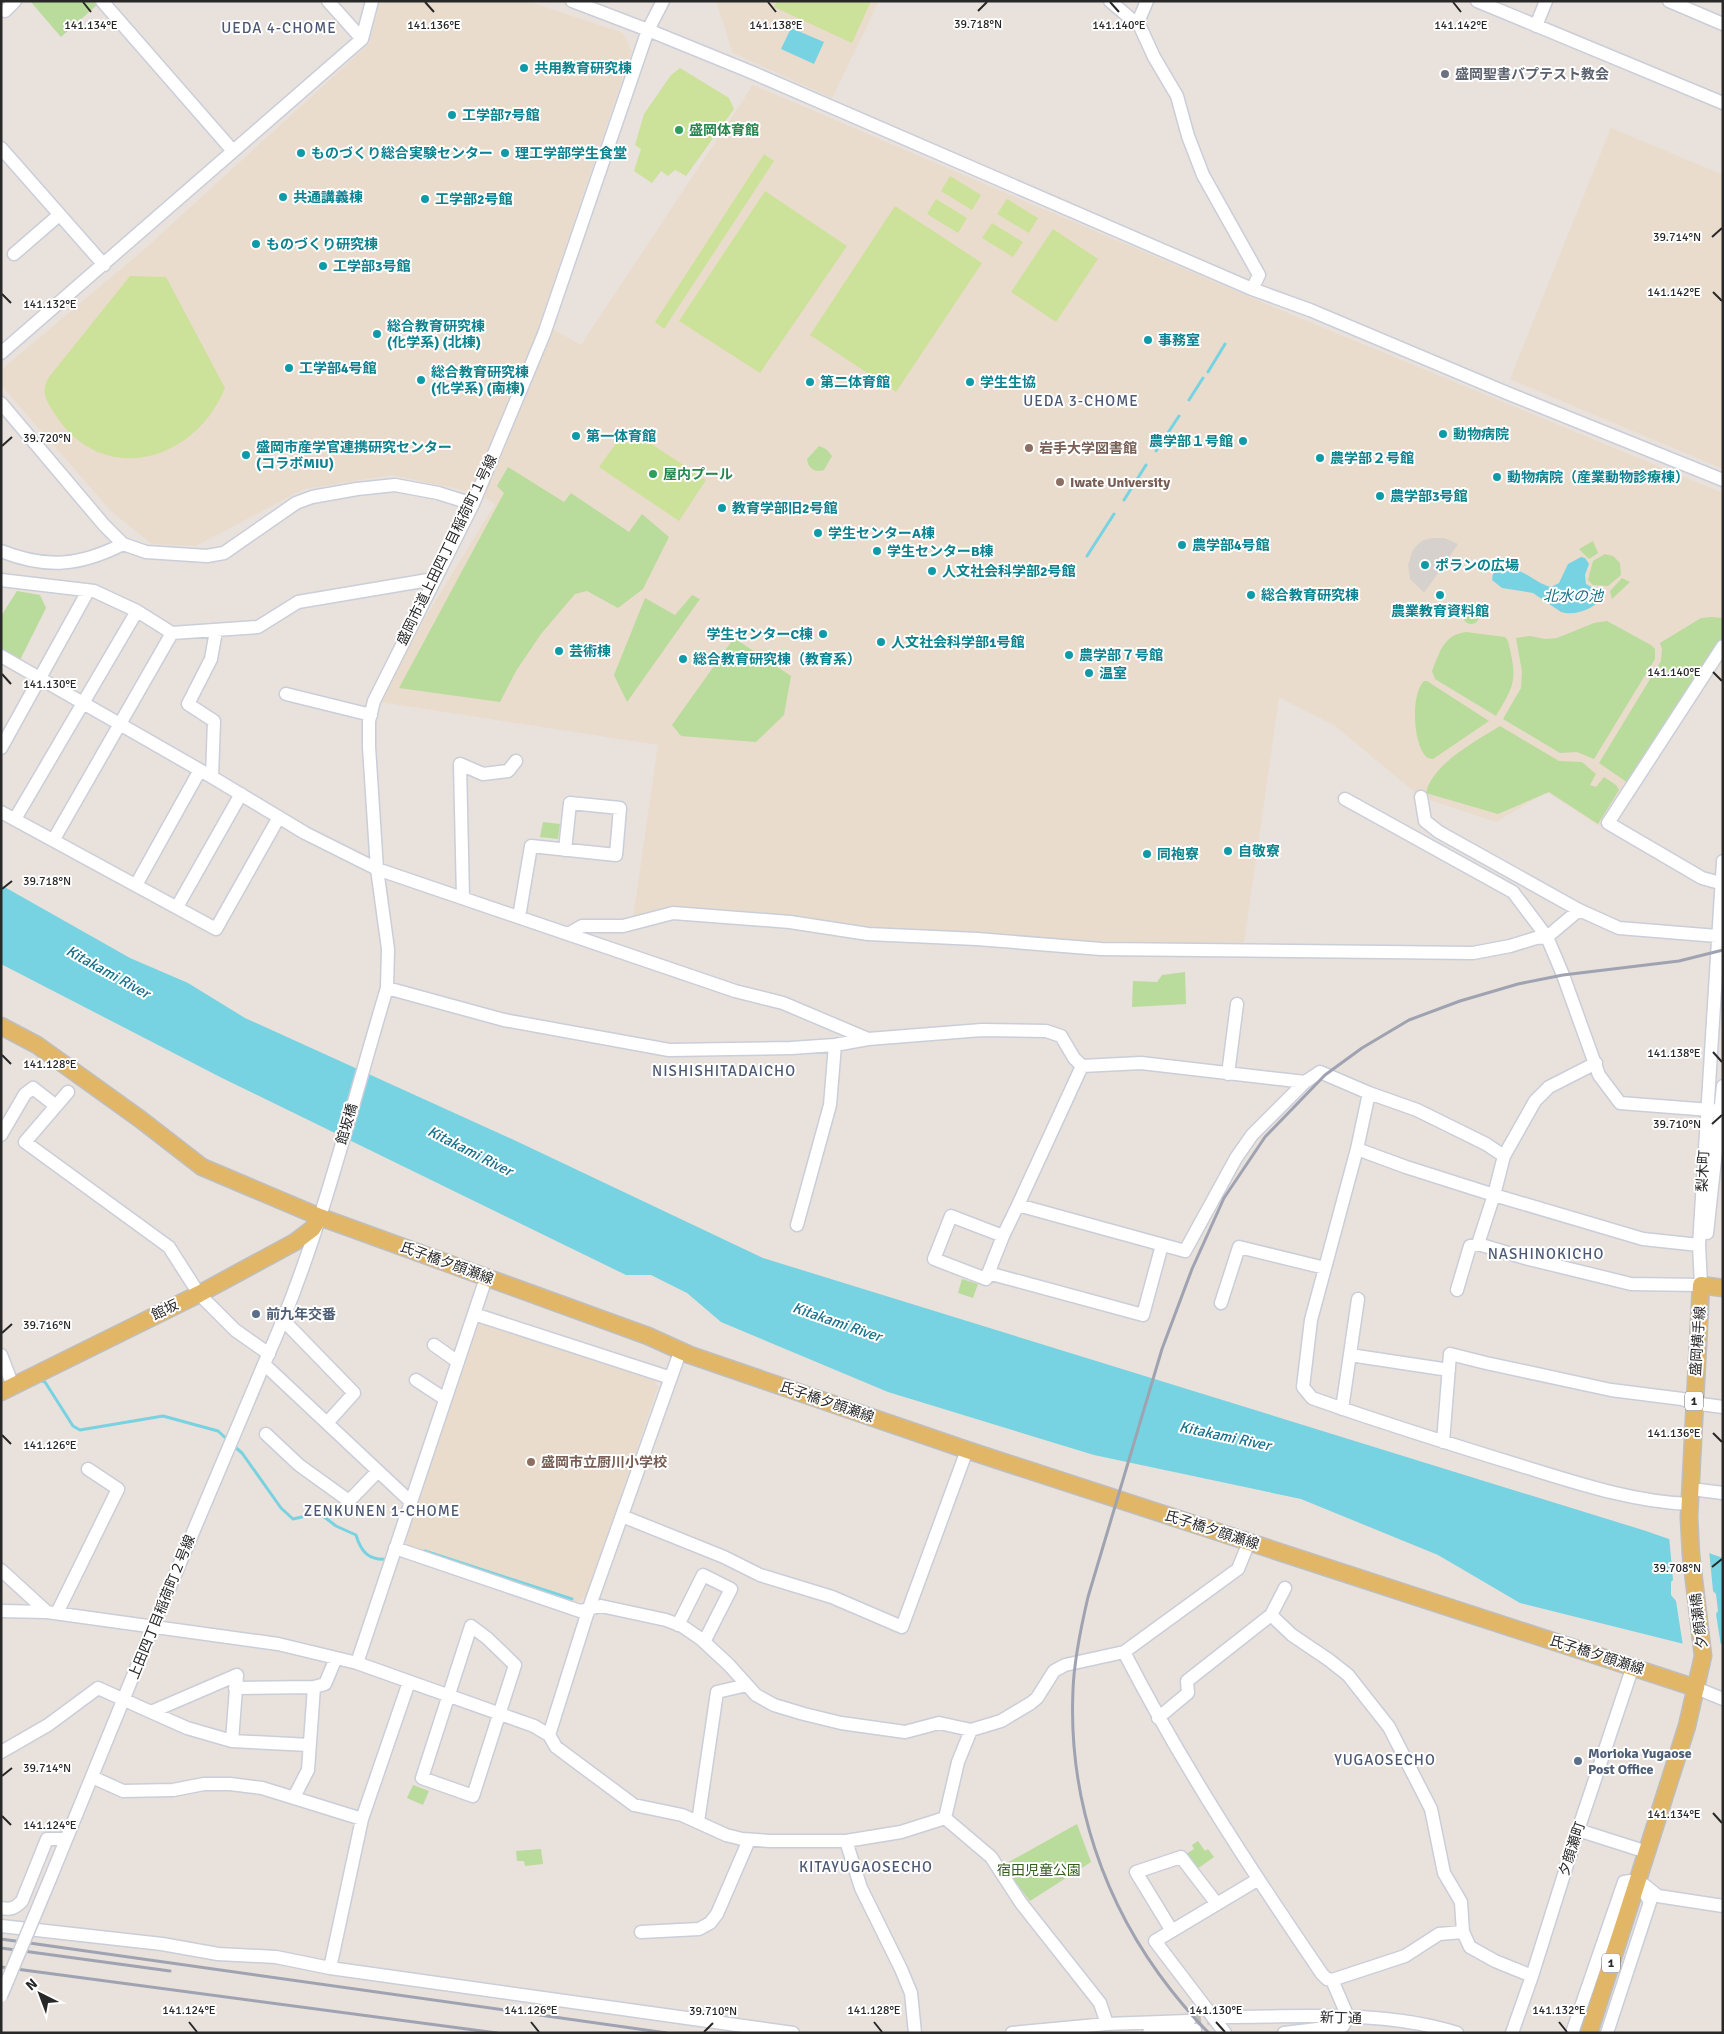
<svg xmlns="http://www.w3.org/2000/svg" width="1724" height="2034" viewBox="0 0 1724 2034" font-family="Signika,'Noto Sans JP',sans-serif">
<style>
.education{fill:#eadccc}
.green{fill:#b9db9c}
.pitch{fill:#cce199}
.plaza{fill:#d6d1cd}
.water{fill:#77d3e2}
.pier{fill:#e9e1db}
.lines{fill:none;stroke-linecap:round;stroke-linejoin:round}
.stream{stroke:#77d3e2;stroke-width:3}
.minor-tunnel{stroke:#c2bcb7;stroke-width:12;stroke-dasharray:12 6;stroke-linecap:butt}
.minor-casing{stroke:#caced9;stroke-width:15}
.major-casing{stroke:#bebebe;stroke-width:19}
.minor{stroke:#fff;stroke-width:12}
.major{stroke:#e2b667;stroke-width:16}
.rail{stroke:#9fa3b1;stroke-width:3}
.minor-bridge-casing{stroke:#caced9;stroke-width:15;stroke-linecap:butt}
.minor-bridge{stroke:#fff;stroke-width:12}
.ticks{fill:none;stroke:#282828;stroke-width:2}
.culture-dot{fill:#0f9aa8;stroke:#fff;stroke-width:2}
.worship-dot{fill:#6b7280;stroke:#fff;stroke-width:2}
.leisure-dot{fill:#2e9e5b;stroke:#fff;stroke-width:2}
.education-dot{fill:#8d6e63;stroke:#fff;stroke-width:2}
.service-dot{fill:#5c6f8a;stroke:#fff;stroke-width:2}
.labels{text-anchor:middle;dominant-baseline:central;stroke-width:4;stroke-linejoin:round;paint-order:stroke}
.shield{fill:#fff;stroke:#686868;stroke-width:1}
.shield-label{font-size:12px;font-weight:bold;fill:#282828}
.culture-label{font-size:14px;font-weight:bold;fill:#0d838f;stroke:#fff;text-anchor:start}
.worship-label{font-size:14px;font-weight:bold;fill:#5b616d;stroke:#fff;text-anchor:start}
.leisure-label{font-size:14px;font-weight:bold;fill:#27864d;stroke:#fff;text-anchor:start}
.education-label{font-size:14px;font-weight:bold;fill:#785e54;stroke:#fff;text-anchor:start}
.street-label{font-size:14px;fill:#282828;stroke:#fff}
.service-label{font-size:14px;font-weight:bold;fill:#4e5e75;stroke:#fff;text-anchor:start}
.park-label{font-size:14px;fill:#345d20;stroke:#fff}
.neighbourhood-label{font-size:15px;letter-spacing:1px;fill:#4d5974;stroke:#fff}
.water-label{font-size:15px;font-style:italic;fill:#1a728b;stroke:#fff}
.ticks-label{font-size:12px;text-anchor:middle;fill:#282828;stroke:#fff;stroke-width:4;stroke-linejoin:round;paint-order:stroke}
</style>
<rect width="100%" height="100%" fill="#e9e1db"/>
<path class="education" d="M380,1H527L623,33L632,51L540,322L581,345L753,85L1266,304L1723,493V639L1599,826L1547,792L1496,822L1421,797L1335,726L1279,697L1243,950L1128,949L677,910L633,919L658,745L374,701L495,504L477,493L392,475L304,489L196,546L152,544L112,512L1,385V370L147,247L369,44Z
M716,1H879L832,98L733,53Z
M1611,128L1723,175V469L1510,379Z
M482,1319L653,1378L658,1387L586,1597L574,1604L412,1551L403,1538L477,1322Z"/>
<path class="green" d="M30,1H96L98,4L61,37Z
M819,446L826,449L832,456L824,470C816,473 808,469 807,459Z
M508,467L564,502L571,493L629,532L642,514L669,537L643,589L618,608L587,591L575,594L541,634L516,671L500,702L399,688L504,493L497,486Z
M1593,541L1598,553L1589,559L1579,549Z
M1605,554L1613,556L1620,563L1621,575L1608,586L1593,585L1588,580L1593,561Z
M1622,578L1630,582L1612,599L1610,591Z
M17,591L40,595L46,608L20,660L1,649V616Z
M692,595L700,599L627,702L614,675L645,598L675,615Z
M1463 616a8 8 0 1 1 16 0a8 8 0 1 1-16 0Z
M1711,617L1723,618V639L1628,783L1599,763L1661,661L1662,649L1660,643L1701,618Z
M1607,621L1651,645L1655,649V659L1594,759L1577,752L1560,753L1503,719L1521,688L1522,672L1516,638L1530,636L1545,639L1557,638L1594,623Z
M1466,632L1505,637L1508,641C1517,679 1516,683 1496,716L1435,679L1432,671C1440,652 1443,635 1466,632Z
M734,638L791,676L784,715L756,742L681,736L672,725Z
M1424,681H1427L1489,721L1433,759L1428,758C1413,748 1410,694 1424,681Z
M1500,726L1559,761L1582,762L1596,774L1590,785L1596,787L1604,777L1616,785L1619,790L1598,824L1549,792L1498,814L1426,793C1432,764 1476,741 1500,726Z
M543,822L560,824L558,839L540,837Z
M1185,972L1186,1004L1132,1007L1133,981L1157,982L1162,975Z
M962,1279L978,1284L973,1298L958,1293Z
M413,1785L429,1791L423,1805L407,1798Z
M1077,1824L1091,1862L1030,1901L1013,1879L1007,1863Z
M1198,1841L1205,1851L1208,1849L1214,1857L1197,1869L1186,1854L1194,1849L1192,1845Z
M541,1849L543,1864L525,1866L524,1861H517L516,1851Z"/>
<path class="pitch" d="M777,1H871L852,43L774,7Z
M680,68L729,98L734,109L686,176L675,170L668,176L661,171L652,183L634,171L641,149L635,145L644,114L671,75Z
M764,154L774,161L664,329L655,322Z
M950,176L981,195L972,210L941,191Z
M765,191L847,246L760,373L679,321Z
M936,199L967,218L958,233L927,214Z
M1007,199L1038,218L1029,233L997,214Z
M895,206L982,263L896,392L810,335Z
M992,223L1023,242L1013,257L982,238Z
M1053,229L1098,259L1056,322L1011,292Z
M130,276L166,277L225,388C194,464 99,488 53,411C45,399 41,390 49,377Z
M627,428L706,480L679,521L599,467Z"/>
<path class="plaza" d="M1432,538H1444L1458,544L1424,593L1410,579L1408,565L1412,552L1417,545L1424,540Z"/>
<path class="water" d="M791,28L824,42L814,64L781,49Z
M1581,557L1585,558L1589,564L1585,575L1586,584L1593,588L1602,589L1605,594C1598,607 1576,617 1561,612L1533,593L1502,588L1492,580L1493,573C1515,558 1531,582 1551,587L1559,583L1568,564Z
M1,885L130,958L188,983L245,1018L514,1140L763,1258L1646,1531L1723,1558V1643L1708,1650L1520,1603L1438,1555L1301,1499L1094,1455L888,1392L721,1322L687,1293L651,1275H626L222,1078L1,964Z"/>
<path class="pier" d="M1669,1536L1709,1550L1713,1591L1716,1594L1718,1611L1716,1614L1721,1646L1709,1652L1683,1646L1676,1601L1671,1595V1582L1673,1580Z"/>
<g class="lines">
<path class="stream" d="M1208,372L1225,344
M1189,400L1203,378
M1156,451L1179,416
M1124,500L1146,465
M1087,556L1114,514
M38,1380L45,1382L73,1426L80,1430L163,1416L218,1431L229,1441
M234,1446L242,1453L281,1508L293,1519L319,1513L336,1526L356,1535C361,1552 369,1561 388,1559
M421,1552L425,1551L572,1599"/>
<path class="minor-tunnel" d="M1189,2021L1222,2017"/>
<g class="minor-casing">
<path id="minor" d="M102,1L233,151
M328,1L362,39
M572,1L648,30L751,72L1252,289L1310,310L1507,393L1723,480
M1110,1L1131,19L1138,22L1154,57L1177,96L1188,136L1203,175L1259,275L1252,289
M1477,1L1723,103
M1669,1L1723,24
M5,11L15,1
M1138,22L1147,1
M1536,26L1546,1
M1,148L104,265
M14,254L59,215
M1,353L362,39L372,1
M1,403L104,525L123,544L146,552L207,556L224,553L296,503L312,497L357,489L395,485L438,493L473,504
M1,551C46,569 80,566 123,544
M1,580L94,591L137,611L172,633L258,627L298,602L434,579
M1,656L212,777L305,833L377,869L735,991L783,1003L868,1039L982,1030L1046,1031L1061,1036L1074,1058L1082,1066L1141,1063L1305,1082L1320,1072L1369,1093L1417,1110L1486,1144L1504,1156L1494,1195L1478,1244L1525,1258L1631,1284L1701,1285
M286,694L371,715
M1,748L88,591
M212,777L214,721L188,704L211,659L216,631
M1421,797L1425,821L1439,832L1579,910L1619,928L1717,936
M1345,799L1513,892L1547,937L1563,975L1599,1075L1620,1103L1723,1111
M1,812L216,929L279,817
M15,819L137,611
M54,839L172,633
M1720,883L1702,878L1608,823L1723,646
M136,885L200,770
M463,898L460,764L483,774L508,771L516,761
M177,907L241,794
M519,917L531,846L616,855L620,808L570,803L565,850
M568,934L582,926H623L673,913L790,922L868,934L977,939L1101,949L1473,953L1510,946L1536,938L1547,937L1579,910
M387,988L504,1020L669,1050L791,1048L835,1045
M1082,1066L1018,1205L1185,1251L1236,1158L1252,1135L1305,1082
M1228,1074L1237,1004
M68,1092L25,1142L169,1247L199,1294L235,1330L269,1354
M1369,1093L1357,1149L1406,1167L1494,1195L1643,1239L1699,1245
M1,1135L25,1094L33,1088L56,1106
M1357,1149L1311,1320L1303,1387L1312,1398C1379,1422 1447,1443 1515,1464C1571,1481 1631,1502 1690,1504
M1504,1156L1535,1101L1549,1087L1596,1063
M797,1225L830,1105L835,1045L868,1039
M1707,1233L1723,1086
M1003,1236L986,1279L934,1259L951,1216L1003,1236L1018,1205
M988,1273L1143,1315L1162,1245
M1701,1285L1699,1245L1723,861
M1457,1290L1470,1246L1478,1244
M1221,1303L1239,1247L1325,1268
M474,1314L671,1378
M284,1321L354,1393L327,1423
M434,1345L458,1362
M1,1355L13,1386
M1350,1355L1449,1370
M264,1364L411,1502
M416,1380L445,1399
M1342,1409L1358,1299
M266,1434L299,1465L349,1501L378,1471
M1443,1442L1450,1354L1486,1363L1611,1390L1682,1399L1693,1403L1723,1407
M1691,1489L1723,1493
M622,1516L724,1557L760,1575L832,1597L902,1627L967,1450
M395,1548L580,1611L601,1606L666,1620L682,1626L701,1639L729,1665L756,1695L774,1705L804,1714L841,1723L905,1732L939,1723L971,1730L1001,1721L1031,1703L1037,1698L1054,1671L1065,1665L1124,1652L1238,1569L1249,1542
M1,1570L47,1612
M1,1611L47,1612L278,1644L357,1663L534,1726L549,1735L556,1747L634,1805L682,1815L726,1835L742,1839L770,1841H846L901,1832L945,1818
M57,1613L118,1489L88,1469
M1271,1615L1292,1635L1329,1660L1348,1675L1389,1727L1431,1809L1444,1873L1461,1902L1463,1932L1470,1947L1495,1961L1532,1976
M678,1625L703,1575L731,1589L704,1642
M471,1626L487,1638L515,1665L473,1796L422,1778Z
M1124,1652C1182,1765 1251,1870 1322,1974L1327,1979L1332,1980
M357,1663L486,1278
M235,1688L314,1687
M1696,1688L1723,1699
M151,1712L187,1728L232,1741
M1158,1718L1188,1693L1187,1681L1271,1615L1285,1588
M549,1735L589,1608L680,1352
M1,1752L48,1725L98,1688L151,1712L237,1675L232,1741L310,1745
M92,1777L123,1791L173,1790L204,1784H230L262,1788L362,1819
M294,1797L308,1770L314,1687L325,1684L336,1658
M945,1818L991,1857L1021,1903L1100,2003L1107,2024
M945,1818L958,1762L971,1730
M698,1822L717,1692L747,1685
M1578,1830L1647,1852
M846,1841L861,1888L901,1969L911,1993L915,2033
M50,1879L153,1627L264,1364C319,1244 349,1114 387,988L388,949L377,869L369,747V721L374,701L473,504L544,334L648,30L663,1
M1,1908C11,1910 15,1908 22,1901L47,1839H66
M1,1926L162,1944L218,1954L276,1957L330,1968L793,2033
M1172,1931L1136,1872L1181,1857L1217,1904
M641,1932L699,1929L710,1923L717,1914L749,1840
M330,1968L362,1819L409,1682
M1225,2017C1301,2017 1383,2010 1457,2033
M1012,2033L1107,2024L1189,2021
M1149,2033L1195,2030
M1225,2033L1155,1941L1257,1880
M1284,2033L1343,2026L1348,2017L1332,1980L1405,1956L1439,1934L1463,1932
M1512,2033L1532,1976L1578,1830L1633,1666
M1572,2033L1624,1882L1638,1880L1658,1896L1723,1906
M1607,2033L1650,1902L1641,1887"/>
</g>
<g class="major-casing">
<path id="major" d="M1,1026L37,1045L140,1119L202,1167L320,1217L648,1336L690,1355L967,1450L1696,1688
M1,1392L199,1294L295,1242L312,1229L320,1217
M1589,2033L1687,1726L1703,1656L1691,1555L1689,1517L1701,1285L1723,1288"/>
</g>
<use href="#minor" class="minor"/>
<use href="#major" class="major"/>
<path class="rail" d="M1,1939L667,2033
M1,1948L170,1971
M1,1967L497,2033
M1209,2033C1195,2020 1183,2005 1171,1990C1104,1905 1068,1799 1073,1690C1074,1659 1081,1627 1088,1597L1162,1349L1192,1269L1224,1198L1265,1137L1325,1075L1362,1048L1409,1020L1460,1001L1518,984L1563,975L1679,961L1723,950"/>
<g class="minor-bridge-casing">
<path id="minor-bridge" d="M1,1996L50,1879"/>
</g>
<use href="#minor-bridge" class="minor-bridge"/>
</g>
<path class="ticks" d="M83,2L91,12M425,2L434,12M768,2L776,12M1110,2L1119,12M1453,2L1461,12M978,11L987,2M1712,237L1722,228M1713,292L1722,301M2,294L11,303M2,446L12,437M1713,672L1722,681M2,674L11,684M2,889L12,881M1713,1052L1722,1062M2,1055L11,1064M1712,1124L1722,1115M2,1333L12,1324M1713,1433L1722,1442M2,1435L11,1444M1712,1567L1722,1559M2,1776L12,1768M1713,1813L1722,1823M2,1816L11,1825M189,2022L197,2032M531,2022L539,2032M874,2022L882,2032M1216,2022L1225,2032M1559,2022L1567,2032M704,2032L713,2023"/>
<g class="culture-dot">
<circle cx="524" cy="68" r="5"/>
<circle cx="452" cy="115" r="5"/>
<circle cx="301" cy="153" r="5"/>
<circle cx="505" cy="153" r="5"/>
<circle cx="283" cy="197" r="5"/>
<circle cx="425" cy="199" r="5"/>
<circle cx="256" cy="244" r="5"/>
<circle cx="323" cy="266" r="5"/>
<circle cx="377" cy="334" r="5"/>
<circle cx="1148" cy="340" r="5"/>
<circle cx="289" cy="368" r="5"/>
<circle cx="421" cy="380" r="5"/>
<circle cx="810" cy="382" r="5"/>
<circle cx="970" cy="382" r="5"/>
<circle cx="1443" cy="434" r="5"/>
<circle cx="576" cy="436" r="5"/>
<circle cx="1243" cy="441" r="5"/>
<circle cx="246" cy="455" r="5"/>
<circle cx="1320" cy="458" r="5"/>
<circle cx="1497" cy="477" r="5"/>
<circle cx="1380" cy="496" r="5"/>
<circle cx="722" cy="508" r="5"/>
<circle cx="818" cy="533" r="5"/>
<circle cx="1182" cy="545" r="5"/>
<circle cx="877" cy="551" r="5"/>
<circle cx="1425" cy="565" r="5"/>
<circle cx="932" cy="571" r="5"/>
<circle cx="1251" cy="595" r="5"/>
<circle cx="1440" cy="595" r="5"/>
<circle cx="823" cy="634" r="5"/>
<circle cx="881" cy="642" r="5"/>
<circle cx="559" cy="651" r="5"/>
<circle cx="1069" cy="655" r="5"/>
<circle cx="683" cy="659" r="5"/>
<circle cx="1089" cy="673" r="5"/>
<circle cx="1228" cy="851" r="5"/>
<circle cx="1147" cy="854" r="5"/>
</g>
<circle class="worship-dot" cx="1445" cy="74" r="5"/>
<g class="leisure-dot">
<circle cx="679" cy="130" r="5"/>
<circle cx="653" cy="474" r="5"/>
</g>
<g class="education-dot">
<circle cx="1029" cy="448" r="5"/>
<circle cx="1060" cy="482" r="5"/>
<circle cx="531" cy="1462" r="5"/>
</g>
<g class="service-dot">
<circle cx="256" cy="1314" r="5"/>
<circle cx="1578" cy="1761" r="5"/>
</g>
<g class="labels">
<g class="shield">
<rect x="1685" y="1391.5" width="18" height="19" rx="4"/>
<rect x="1602" y="1953.5" width="18" height="19" rx="4"/>
</g>
<g class="shield-label">
<text x="1694" y="1401">1</text>
<text x="1611" y="1963">1</text>
</g>
<g class="culture-label">
<text x="534" y="68">共用教育研究棟</text>
<text x="462" y="115">工学部7号館</text>
<text x="311" y="153">ものづくり総合実験センター</text>
<text x="515" y="153">理工学部学生食堂</text>
<text x="293" y="197">共通講義棟</text>
<text x="435" y="199">工学部2号館</text>
<text x="266" y="244">ものづくり研究棟</text>
<text x="333" y="266">工学部3号館</text>
<text x="387" y="326">総合教育研究棟<tspan x="387" dy="16">(化学系) (北棟)</tspan></text>
<text x="1158" y="340">事務室</text>
<text x="299" y="368">工学部4号館</text>
<text x="431" y="372">総合教育研究棟<tspan x="431" dy="16">(化学系) (南棟)</tspan></text>
<text x="820" y="382">第二体育館</text>
<text x="980" y="382">学生生協</text>
<text x="1453" y="434">動物病院</text>
<text x="586" y="436">第一体育館</text>
<text x="1233" y="441" text-anchor="end">農学部１号館</text>
<text x="256" y="447">盛岡市産学官連携研究センター<tspan x="256" dy="16">(コラボMIU)</tspan></text>
<text x="1330" y="458">農学部２号館</text>
<text x="1507" y="477">動物病院（産業動物診療棟）</text>
<text x="1390" y="496">農学部3号館</text>
<text x="732" y="508">教育学部旧2号館</text>
<text x="828" y="533">学生センターA棟</text>
<text x="1192" y="545">農学部4号館</text>
<text x="887" y="551">学生センターB棟</text>
<text x="1435" y="565">ポランの広場</text>
<text x="942" y="571">人文社会科学部2号館</text>
<text x="1261" y="595">総合教育研究棟</text>
<text x="1440" y="611" text-anchor="middle">農業教育資料館</text>
<text x="813" y="634" text-anchor="end">学生センターC棟</text>
<text x="891" y="642">人文社会科学部1号館</text>
<text x="569" y="651">芸術棟</text>
<text x="1079" y="655">農学部７号館</text>
<text x="693" y="659">総合教育研究棟（教育系）</text>
<text x="1099" y="673">温室</text>
<text x="1238" y="851">自敬寮</text>
<text x="1157" y="854">同袍寮</text>
</g>
<g class="worship-label">
<text x="1455" y="74">盛岡聖書バプテスト教会</text>
</g>
<g class="leisure-label">
<text x="689" y="130">盛岡体育館</text>
<text x="663" y="474">屋内プール</text>
</g>
<g class="education-label">
<text x="1039" y="448">岩手大学図書館</text>
<text x="1070" y="482">Iwate University</text>
<text x="541" y="1462">盛岡市立厨川小学校</text>
</g>
<g class="street-label">
<text transform="translate(447 550) rotate(-64)">盛岡市道上田四丁目稲荷町１号線</text>
<text transform="translate(347 1124) rotate(-74)">館坂橋</text>
<text transform="translate(1703 1171) rotate(-87)">梨木町</text>
<text transform="translate(447 1263) rotate(20)">氏子橋夕顔瀬線</text>
<text transform="translate(165 1310) rotate(-26)">館坂</text>
<text transform="translate(1698 1341) rotate(-86)">盛岡横手線</text>
<text transform="translate(827 1402) rotate(19)">氏子橋夕顔瀬線</text>
<text transform="translate(1212 1530) rotate(18)">氏子橋夕顔瀬線</text>
<text transform="translate(162 1607) rotate(-68)">上田四丁目稲荷町２号線</text>
<text transform="translate(1699 1621) rotate(-97)">夕顔瀬橋</text>
<text transform="translate(1597 1655) rotate(18)">氏子橋夕顔瀬線</text>
<text transform="translate(1572 1849) rotate(-72)">夕顔瀬町</text>
<text transform="translate(1341 2018) rotate(2)">新丁通</text>
</g>
<g class="service-label">
<text x="266" y="1314">前九年交番</text>
<text x="1588" y="1753">Morioka Yugaose<tspan x="1588" dy="16">Post Office</tspan></text>
</g>
<g class="park-label">
<text x="1039" y="1870">宿田児童公園</text>
</g>
<g class="neighbourhood-label">
<text x="279" y="28">UEDA 4-CHOME</text>
<text x="1081" y="401">UEDA 3-CHOME</text>
<text x="724" y="1071">NISHISHITADAICHO</text>
<text x="1546" y="1254">NASHINOKICHO</text>
<text x="382" y="1511">ZENKUNEN 1-CHOME</text>
<text x="1385" y="1760">YUGAOSECHO</text>
<text x="866" y="1867">KITAYUGAOSECHO</text>
</g>
<g class="water-label">
<text x="1573" y="596">北水の池</text>
<text transform="translate(108 972) rotate(29)">Kitakami River</text>
<text transform="translate(470 1151) rotate(27)">Kitakami River</text>
<text transform="translate(837 1322) rotate(19)">Kitakami River</text>
<text transform="translate(1225 1436) rotate(12)">Kitakami River</text>
</g>
</g>
<g class="ticks-label">
<text x="978" y="28">39.718°N</text>
<text x="91" y="29">141.134°E</text>
<text x="434" y="29">141.136°E</text>
<text x="1119" y="29">141.140°E</text>
<text x="776" y="29">141.138°E</text>
<text x="1461" y="29">141.142°E</text>
<text x="1677" y="241">39.714°N</text>
<text x="1674" y="296">141.142°E</text>
<text x="50" y="308">141.132°E</text>
<text x="47" y="442">39.720°N</text>
<text x="1674" y="676">141.140°E</text>
<text x="50" y="688">141.130°E</text>
<text x="47" y="885">39.718°N</text>
<text x="1674" y="1057">141.138°E</text>
<text x="50" y="1068">141.128°E</text>
<text x="1677" y="1128">39.710°N</text>
<text x="47" y="1329">39.716°N</text>
<text x="1674" y="1437">141.136°E</text>
<text x="50" y="1449">141.126°E</text>
<text x="1677" y="1572">39.708°N</text>
<text x="47" y="1772">39.714°N</text>
<text x="1674" y="1818">141.134°E</text>
<text x="50" y="1829">141.124°E</text>
<text x="189" y="2014">141.124°E</text>
<text x="531" y="2014">141.126°E</text>
<text x="874" y="2014">141.128°E</text>
<text x="1216" y="2014">141.130°E</text>
<text x="1559" y="2014">141.132°E</text>
<text x="713" y="2015">39.710°N</text>
</g>
<rect width="1724" height="2034" fill="none" stroke="#282828" stroke-width="5"/>
<g transform="translate(40 1994) rotate(318)" stroke="#ffffff" stroke-width="4" paint-order="stroke">
<path d="M0-4L9 19L0 12L-9 19Z" fill="#282828"/>
<text y="-8" font-size="14" font-weight="bold" text-anchor="middle" fill="#282828">N</text>
</g>
</svg>
